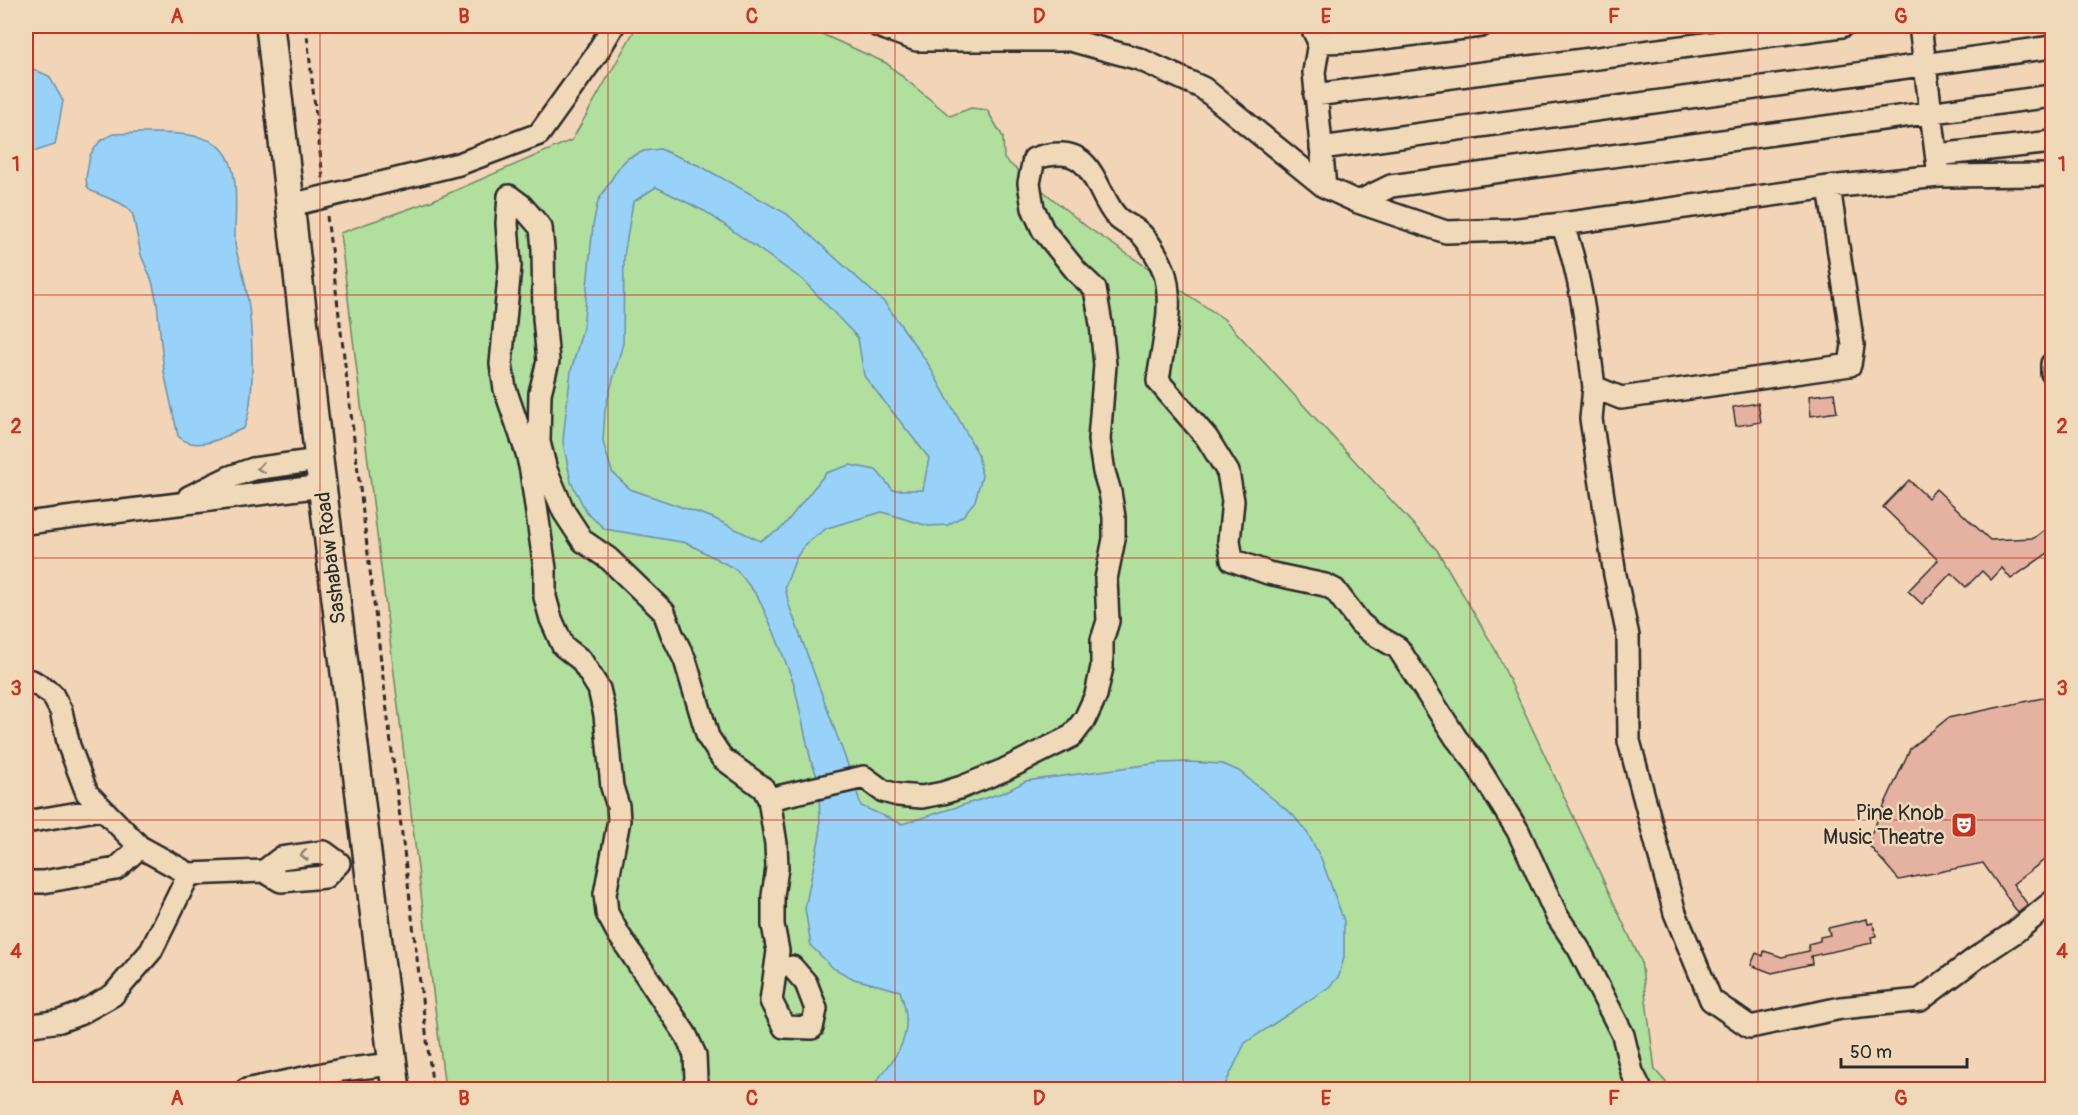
<svg xmlns="http://www.w3.org/2000/svg" width="2078" height="1115" viewBox="0 0 2078 1115" font-family="Pangolin,sans-serif">
<style>
.green{fill:#b0df9e;stroke:#6e8564;stroke-width:1.5}
.water{fill:#98d2f8;stroke:#6c8fa6;stroke-width:1.5;fill-rule:evenodd}
.building{fill:#e5b2a2;stroke:#2b2b2b;stroke-width:1.5}
.lines{fill:none;stroke-linecap:round;stroke-linejoin:round}
.minor-casing{stroke:#2b2b2b;stroke-width:26}
.major-casing{stroke:#2b2b2b;stroke-width:32}
.path{stroke:#2b2b2b;stroke-width:3;stroke-dasharray:6 4.5;stroke-linecap:butt}
.minor{stroke:#f0d9b9;stroke-width:21}
.major{stroke:#f0d9b9;stroke-width:27}
.oneway{stroke:#8e8272}
.grid{fill:none;stroke:#c8321e;stroke-width:1.5;stroke-opacity:0.55}
.labels{text-anchor:middle;dominant-baseline:central;stroke-width:5;stroke-linejoin:round;paint-order:stroke}
.street-label{font-size:21px;fill:#2b2b2b;stroke:#f0d9b9}
.poi-label{font-size:21px;fill:#2b2b2b;stroke:#f0d9b9;text-anchor:end}
.neatline{fill:none;stroke:#c8321e;stroke-width:2}
.grid-label{font-size:20px;text-anchor:middle;font-weight:bold;fill:#c8321e}
</style>
<rect width="100%" height="100%" fill="#f2d4b7"/>
<filter id="ink" filterUnits="userSpaceOnUse"><feTurbulence type="fractalNoise" baseFrequency=".0167" numOctaves="2"/><feDisplacementMap in="SourceGraphic" scale="12" xChannelSelector="R" yChannelSelector="G"/><feConvolveMatrix kernelMatrix="1 2 1 2 8 2 1 2 1" color-interpolation-filters="sRGB"/></filter>
<g filter="url(#ink)">
<path class="green" d="M637,26H804L886,63L950,116L971,108L987,110L1003,137L1004,159L1087,227L1224,319L1437,550L1495,649L1641,961L1655,1070L1672,1089H445L340,233L431,201L572,140Z"/>
<path class="water" d="M26,66L49,76L63,101L55,145L36,151L26,150Z
M139,133C162,133 206,131 222,149C242,170 234,216 235,243C236,256 243,269 245,283C252,316 257,398 244,428C239,431 235,431 230,434C215,442 192,450 178,436L164,372L157,303L152,281L141,255L133,215L128,208L120,203L91,191L87,186L86,178L90,155L100,141L113,134Z
M660,149L700,166L787,214L885,303L927,362L978,454L982,476L975,501L963,516L948,525L928,526L882,512L827,528L805,544L796,558L785,587L789,605L853,779L861,806L902,824L1005,792L1026,781L1160,763L1189,762L1223,764L1239,771L1294,816L1308,834L1321,858L1344,921V957L1339,976L1329,987L1245,1043L1223,1089H870C897,1056 917,1036 900,991L854,979L833,968L811,946L805,908L820,835L819,781L811,761L794,684L774,632L758,597L737,570L687,543L605,529L587,513L571,482L563,442L565,421L571,371L583,328L593,225L598,201L619,167L628,158L644,151ZM656,187L706,212L803,280L858,338L864,376L929,458L923,490H893L876,470L850,465L826,473L781,529L760,541L713,518L630,489L612,472L603,442L605,409L623,343L624,256L633,202Z"/>
<path class="building" d="M1834,393L1837,412L1811,416L1809,396Z
M1758,403L1761,422L1736,426L1733,407Z
M1909,480L1928,498L1936,489L1990,540L2034,538L2052,524V550L2011,579L2002,568L1991,580L1982,571L1966,587L1951,573L1922,604L1908,591L1938,560L1883,507Z
M2052,696V799L2050,804L2052,808V854L2013,884L2028,905L2018,913L1983,863L1899,880L1867,843L1910,749L1948,718Z
M1867,919L1868,924L1873,923L1876,936L1871,937L1872,943L1811,956L1812,964L1772,973L1751,965L1756,953L1763,956L1764,951L1782,957L1809,951L1808,944L1820,941V937L1830,935L1828,928Z"/>
<g class="lines">
<g class="minor-casing">
<path id="minor" d="M878,26L917,40H1070L1139,59L1203,88L1325,187L1358,202L1446,232L1509,230L1562,224L1829,187L1939,176L2052,175
M1311,26L1319,42L1358,41L1481,26
M1920,26L1939,176
M1319,42L1314,72L1325,187
M1315,95L1842,26
M1321,148L2052,47
M1937,155L2052,142
M1358,202L1391,186L2052,96
M291,205L459,164L539,134L597,53L613,26
M1562,224C1582,276 1587,333 1594,387L1621,398L1850,365L1853,345L1829,187
M2052,364V373
M1594,387L1591,419L1615,575L1628,636L1629,741L1675,913L1711,1000L1750,1027L1841,1008L1920,1000L1976,958L2015,932L2052,902
M189,497L230,477L253,469L319,460
M26,523L323,486
M26,681H32L52,694L61,711L69,746L87,793L140,847L189,874L264,871L281,881L325,877L339,863L324,852L281,858L264,871
M769,799L864,777L883,791L898,795L922,797L943,793L962,787L1004,770L1072,736L1085,719L1096,695L1102,667V640L1108,621L1106,579L1114,539V517L1110,492L1104,472L1099,440L1105,365L1101,324L1095,289L1077,272L1043,230L1033,208L1029,183L1034,159C1044,155 1050,154 1061,154C1094,154 1098,196 1116,216C1122,223 1132,226 1139,232C1149,241 1159,258 1164,271C1175,304 1162,348 1158,381L1207,438L1228,472L1233,501L1229,541L1232,560L1268,573L1325,585L1335,590L1360,623L1372,633L1398,648L1456,738L1475,762L1518,831L1557,916L1579,949L1623,1035L1632,1072L1641,1090
M26,822L102,809
M26,882H43L116,869L140,847
M26,1026L60,1021L79,1014L113,995L151,951L189,874
M246,1090L342,1070L393,1064
M693,1090L696,1079L695,1055L686,1035L619,935L607,913L605,894L619,820L618,806L612,787L605,715L599,689L581,660L563,646L551,619L545,597V569L531,471L527,453L505,389L501,364L510,266L507,223L509,196L521,205L541,228L543,249L544,318L548,361L540,393L539,442L546,470L564,512L583,541L609,559L664,612L672,634L685,660L708,737L722,758L763,788L769,799L776,844L777,868L773,896V925L778,951L771,1001L784,1027L812,1028L816,1009L806,983L792,967"/>
</g>
<g class="major-casing">
<path id="major" d="M270,26L319,460L396,1090"/>
</g>
<path class="path" d="M306,26L323,179
M327,216L433,1090"/>
<use href="#minor" class="minor"/>
<use href="#major" class="major"/>
</g>
<defs><path id="oneway-chevron" d="M-2-3.5L2.5 0L-2 3.5" fill="none" stroke-width="1.6" stroke-linecap="round" stroke-linejoin="round" transform="scale(1.5)"/></defs>
<g class="oneway">
<use href="#oneway-chevron" transform="translate(261 468) rotate(172)"/>
<use href="#oneway-chevron" transform="translate(304 855) rotate(173)"/>
</g>
</g>
<path class="grid" d="M320,26V1090M608,26V1090M895,26V1090M1183,26V1090M1470,26V1090M1758,26V1090M26,295H2052M26,558H2052M26,820H2052"/>
<defs>
<g id="theatre-square" transform="scale(1.35)"><rect x="-9" y="-9" width="18" height="18" rx="4" fill="#c8321e" stroke="#f0d9b9"/><path d="M-5-5.5Q0-4 5-5.5V0Q5 5 0 6Q-5 5-5 0ZM-3.3-2.5H-1v1.5H-3.3ZM1-2.5H3.3v1.5H1ZM-2.8 1Q0 5.5 2.8 1Z" fill="#fff"/></g>
</defs>
<g fill-rule="evenodd">
<use href="#theatre-square" x="1964" y="825"/>
</g>
<g class="labels">
<g class="street-label">
<text transform="translate(331 558) rotate(-97)">Sashabaw Road</text>
</g>
<g class="poi-label">
<text x="1944" y="813">Pine Knob<tspan x="1944" dy="24">Music Theatre</tspan></text>
</g>
</g>
<rect width="2078" height="1115" fill="none" stroke="#f0d9b9" stroke-width="66"/>
<path d="M1841 1058v9h126v-9" fill="none" stroke="#2b2b2b" stroke-width="3"/>
<text x="1850" y="1058" font-size="18" fill="#2b2b2b" stroke="#f0d9b9" stroke-width="4.5" paint-order="stroke">50 m</text>
<rect x="33" y="33" width="2012" height="1049" class="neatline"/>
<g class="grid-label">
<text x="177" y="23">A</text>
<text x="464" y="23">B</text>
<text x="752" y="23">C</text>
<text x="1039" y="23">D</text>
<text x="1326" y="23">E</text>
<text x="1614" y="23">F</text>
<text x="1901" y="23">G</text>
<text x="16" y="171">1</text>
<text x="2062" y="171">1</text>
<text x="16" y="433">2</text>
<text x="2062" y="433">2</text>
<text x="16" y="695">3</text>
<text x="2062" y="695">3</text>
<text x="16" y="958">4</text>
<text x="2062" y="958">4</text>
<text x="177" y="1105">A</text>
<text x="464" y="1105">B</text>
<text x="752" y="1105">C</text>
<text x="1039" y="1105">D</text>
<text x="1326" y="1105">E</text>
<text x="1614" y="1105">F</text>
<text x="1901" y="1105">G</text>
</g>
</svg>
